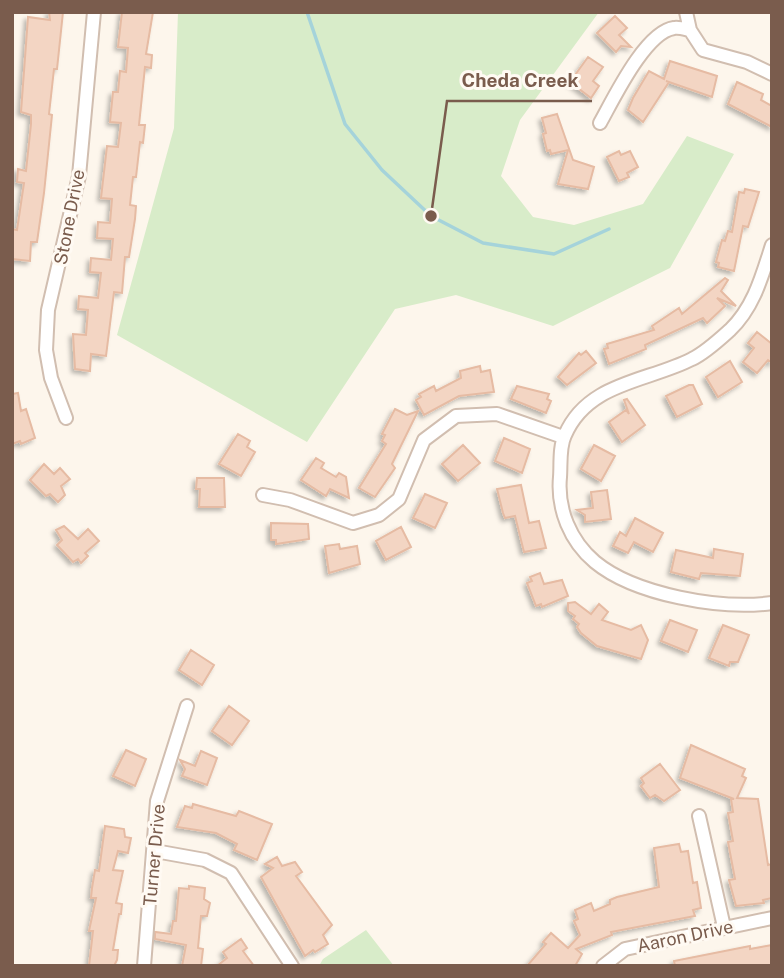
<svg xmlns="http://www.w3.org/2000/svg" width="784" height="978" viewBox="0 0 784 978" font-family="'Public Sans',sans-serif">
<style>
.green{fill:#d8ecc9}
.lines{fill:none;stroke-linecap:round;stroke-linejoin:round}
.stream{stroke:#a5d3da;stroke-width:3.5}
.building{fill:#f3d5c3;stroke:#e6bba3;stroke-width:2;filter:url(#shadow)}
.minor-casing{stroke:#d1beb0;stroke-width:16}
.minor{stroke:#fff;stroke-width:12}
.labels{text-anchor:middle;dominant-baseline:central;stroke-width:6;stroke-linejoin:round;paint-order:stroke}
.street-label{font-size:18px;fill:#7a5c4d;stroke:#fffaf3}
.leader{fill:none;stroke:#7a5c4d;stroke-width:2.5}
.callout-dot{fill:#7a5c4d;stroke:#fffaf3;stroke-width:2.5}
.callout-label{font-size:19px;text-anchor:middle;font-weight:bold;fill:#7a5c4d;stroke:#fffaf3;stroke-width:6;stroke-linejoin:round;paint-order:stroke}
</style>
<defs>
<filter id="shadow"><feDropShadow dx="-3" dy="3" stdDeviation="2" flood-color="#0004"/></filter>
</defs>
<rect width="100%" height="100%" fill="#fdf6ec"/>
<path class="green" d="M178,12H599L520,120L501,176L533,217L574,225L643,204L687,136L734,154L670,268L553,326L456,295L395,309L307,442L117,335L174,128Z
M366,930L394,966H319L323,959Z"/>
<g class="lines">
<path class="stream" d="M307,12L345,124L382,170L431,216L483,243L554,254L609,229"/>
</g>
<path class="building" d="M49,12H63L57,69H54L49,114L52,115L44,193L37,242H31L30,261L12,259V229L17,230L24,183L17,182L18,169L26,171L31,124V115L21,112L28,17L50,20Z
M122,12H153L146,54L152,55L151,68L145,67L139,125H145L143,143L140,142L136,177H133L130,205L136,206L135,219L129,257H125L122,293L114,292L106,356L91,354L90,371L75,369L73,334L86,335L88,310L78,309L79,296L98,298L101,273L90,272L91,258L111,260L113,239L97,238L98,222L110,223L112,199L101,198L107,146L118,147L121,123L110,122L113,92H118L120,71L126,72L128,48L118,47Z
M615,16L627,28L619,35L631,47L621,46L616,52L597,33Z
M588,57L603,67L593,81L599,86L591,98L570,82Z
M670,61L717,76L712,97L666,81L669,82L643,122L628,110L633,98L649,71L664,79Z
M737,82L763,94L761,100L772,106V127L728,104Z
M557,114L573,160L594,167L588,189L558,184L568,150L551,154L550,150L547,151L543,134L546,133L542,118Z
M619,151L621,155L630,151L638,167L627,173L629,177L619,181L607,157Z
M745,189L759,192L748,227L743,226L734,271L718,267L719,263L716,262L722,240L725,241L728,231L732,232L739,192L744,193Z
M725,278L728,280L721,291L736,306L717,298L725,306L707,323L703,318L645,345L646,349L609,364L604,349L608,348L607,344L654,330L652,326L679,308L682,314Z
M757,332L772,344V363L768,360L757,373L743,362L754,348L748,343Z
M586,351L596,363L567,385L558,377L579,353L581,355Z
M730,361L742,382L718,397L706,377Z
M480,366L481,372L490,370L494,392L459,396L424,415L416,400L421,397L419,394L434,386L436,391L461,378L460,371Z
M689,385H693L702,404L677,417L666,396Z
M517,386L549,394L547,399L551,401L546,413L511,399Z
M18,393L21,411L26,409L35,438L21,444L20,441L12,444V394Z
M627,399L645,425L622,442L609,422L626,410L629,414L624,400Z
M395,409L407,415L418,411L392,464L395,468L375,497L359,488L386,444L382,441L385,435L382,434Z
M238,434L250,441L247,447L255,452L241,476L219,464Z
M504,438L530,449L522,473L495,461Z
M463,445L480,463L458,481L442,464Z
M594,445L615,456L601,481L581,469Z
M316,458L324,463L321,468L336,477L339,473L346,477L349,498L330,489L326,496L301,480Z
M44,464L54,474L60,468L70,479L61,486L65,495L58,502L50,494L46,496L30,480Z
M197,478H224L225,507H199L200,489H196Z
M521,485L529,523L539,521L546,548L524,552L515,516L505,518L503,513L497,489Z
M607,490L611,519L585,522V515L577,510L593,508L591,492Z
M425,494L447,503L435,528L413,518Z
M635,518L663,533L653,552L634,542L628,553L613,546L620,532L626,536Z
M271,523L308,524L309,539L276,544V540H271Z
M64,526L78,539L88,529L99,541L85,553L88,556L81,563L78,559L73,562L57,545L62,540L56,530Z
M401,527L411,547L386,560L376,541Z
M339,544L340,549L357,546L360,564L329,573L325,546Z
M714,549L743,554L740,576L701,573L699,579L671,572L676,550L713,558Z
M540,573L544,584L562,580L568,596L542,607L541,604L536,606L527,583L532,581L530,577Z
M575,602L591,614L599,604L608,612L602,620L631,630L641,625L648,640L641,659L597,646L581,633L577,627L579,624L573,619L575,616L568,611V603Z
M670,620L697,630L688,652L661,641Z
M723,625L749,635L738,662H730L729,666L709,658Z
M191,650L214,665L202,685L179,670Z
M229,706L249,721L232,745L212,731Z
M691,745L745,769L742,776L746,778L737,798L758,799L768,865L772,864V898L763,900L764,903L736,906L729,880L735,879L728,842L733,841L728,813L733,812L731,799H734L680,778Z
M126,750L146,759L135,786L113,776Z
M201,751L217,758L207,785L182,776L185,769L180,760L195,766Z
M660,764L680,790L664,801L655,795L650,798L641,786L644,783L641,778Z
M193,804L236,816L239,811L272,824L257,860L234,850L237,844L216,833L177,827L185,806L192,808Z
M105,826L124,829L125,837L131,838L128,853L118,851L113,870L123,871L116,903L122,904L121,914H119L113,950H118L117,960L114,966H89L93,931H89L96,898H91L92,888L95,870L99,871Z
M679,844L681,852L688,851L693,883L697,882L701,908L693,910L695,916L611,932L612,935L576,949L582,954L575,966H527L546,944L543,942L551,933L568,948L580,935L574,921L578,919L575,910L591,903L594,911L610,904V900L617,897L659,887L654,848Z
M277,857L282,866L295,862L302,872L296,876L332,925L323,935L328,944L315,952L313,950L305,956L261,877L273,868L265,864Z
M189,886L205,888L204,899L210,903L207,916H201L198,948L203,949L201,966H182L186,945L155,939V932L171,934L173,921H176L179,888L189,889Z
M241,939L247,948L243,951L254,966H217L227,958L223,952Z
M772,945V966H675L674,961L750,946V949Z"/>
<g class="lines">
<g class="minor-casing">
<path id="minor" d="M686,12L690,30L703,50L747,62L772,74
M600,123C613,100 645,32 674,28C678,27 685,29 690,30
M772,245C762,276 754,307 730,330C720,339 705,353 692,359C647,382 588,382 565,435C559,447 561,465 560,477C557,509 570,541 595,562C635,595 721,610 772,603
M66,418L51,378L46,350L48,310L79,176L94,12
M263,495L290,500L353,523L379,515L399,499L424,440L456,416L497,414L563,437
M699,816L724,927
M155,851L205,860L231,873L292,966
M144,966L157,801L187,706
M603,966L625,949L772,918"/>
</g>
<use href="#minor" class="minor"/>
</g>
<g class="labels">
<g class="street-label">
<text transform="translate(69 217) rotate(-79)">Stone Drive</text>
<text transform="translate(154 855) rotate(-85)">Turner Drive</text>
<text transform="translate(685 936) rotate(-12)">Aaron Drive</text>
</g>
</g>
<path class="leader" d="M431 216L447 101H592"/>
<circle class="callout-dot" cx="431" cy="216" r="7"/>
<g class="callout-label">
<text x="520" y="87">Cheda Creek</text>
</g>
<rect width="784" height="978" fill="none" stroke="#7a5c4d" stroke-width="28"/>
</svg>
